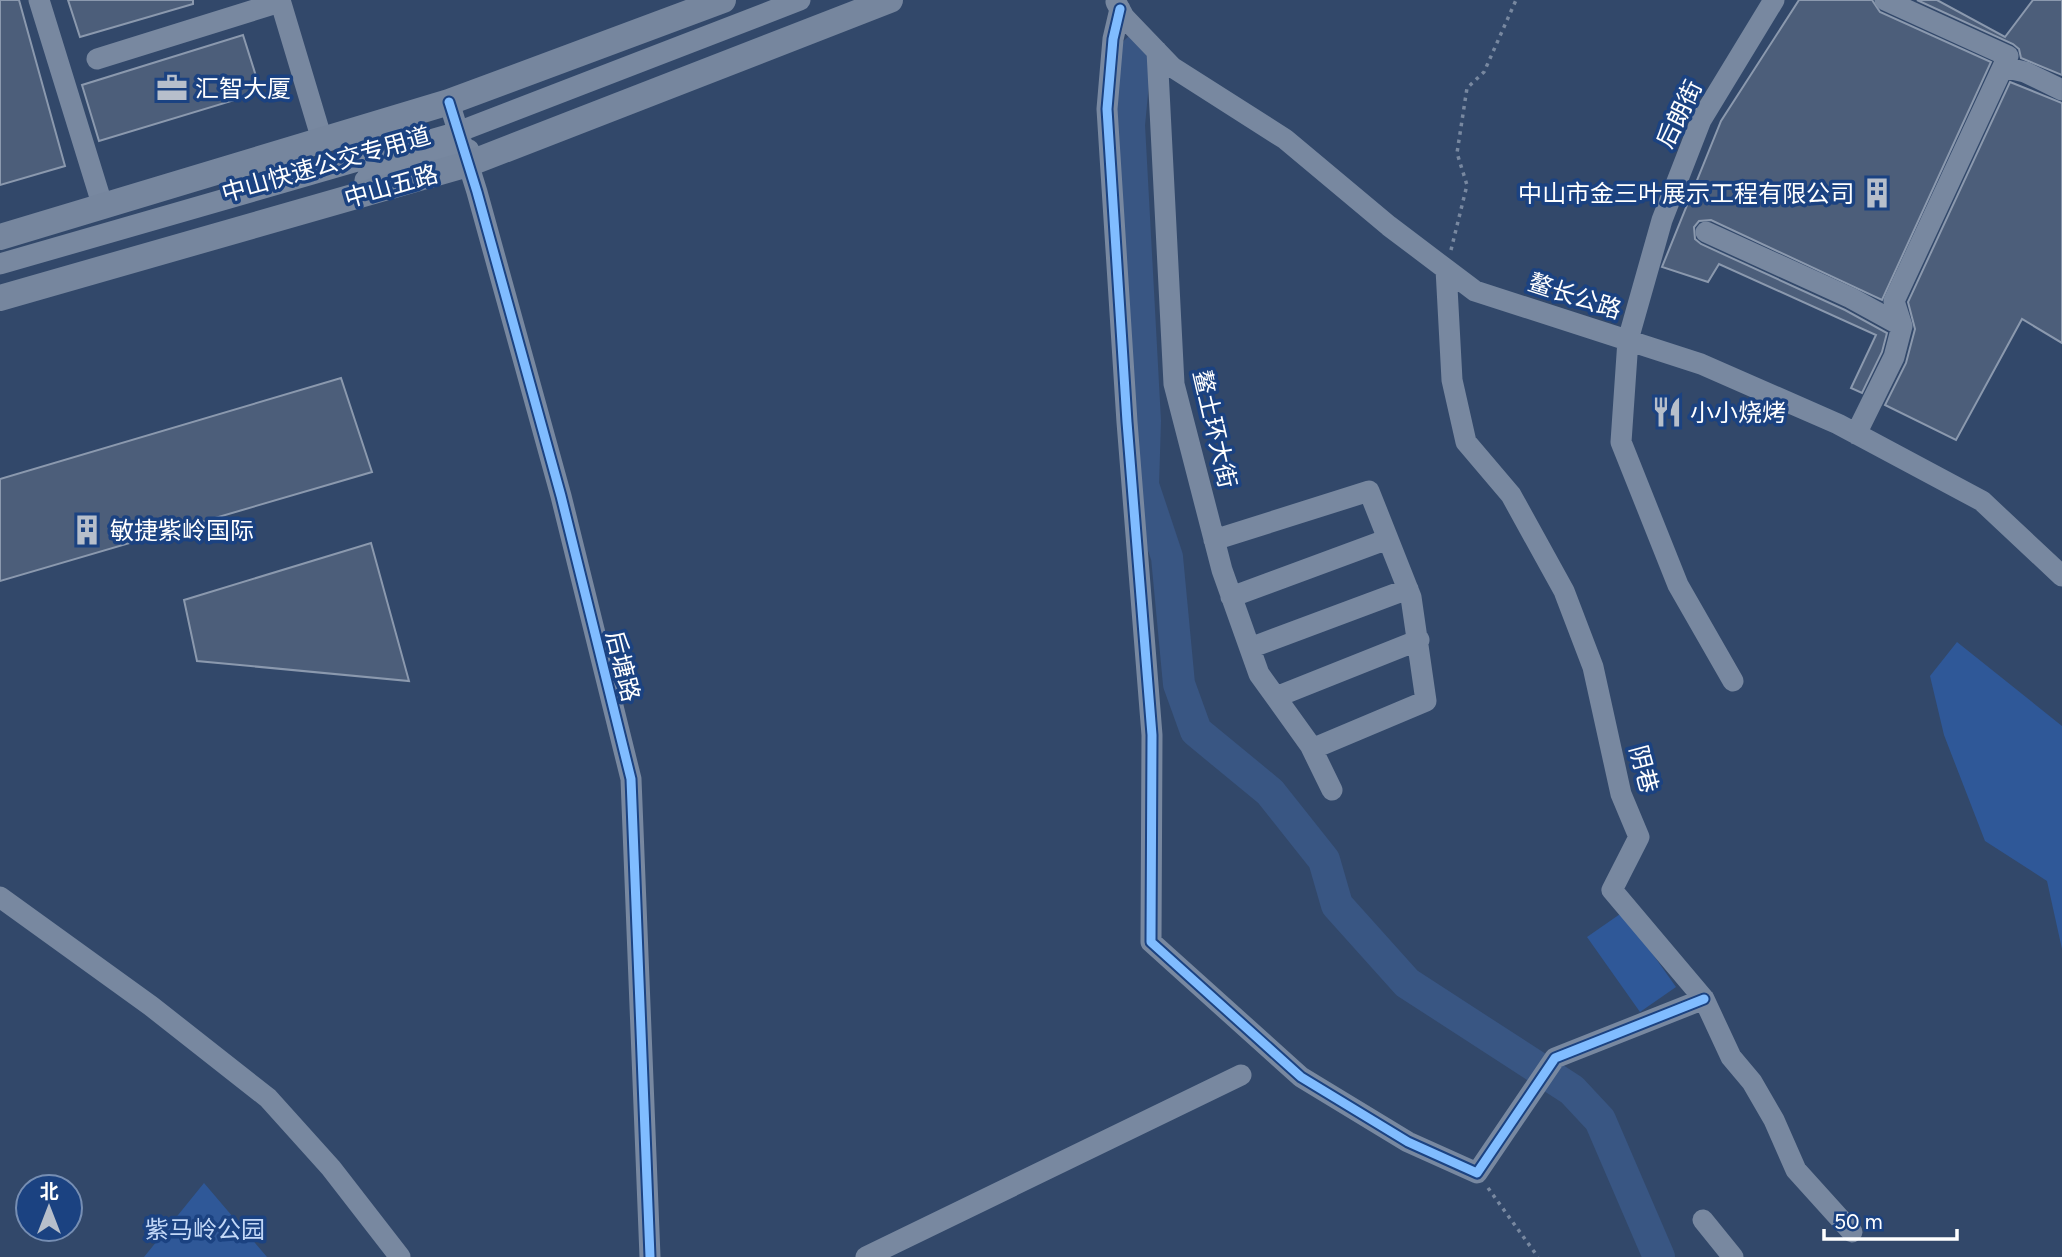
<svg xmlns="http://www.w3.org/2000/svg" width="2062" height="1257" viewBox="0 0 2062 1257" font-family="Figtree,'Noto Sans SC',sans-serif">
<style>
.green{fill:#2f5898}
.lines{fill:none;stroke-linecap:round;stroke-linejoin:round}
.river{stroke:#395683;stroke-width:32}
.building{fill:#4c5e7a;stroke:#8b99ae;stroke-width:2}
.path{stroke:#7888a0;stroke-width:3.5;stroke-dasharray:3.5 5;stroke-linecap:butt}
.minor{stroke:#7888a0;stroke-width:21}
.major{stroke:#76869e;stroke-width:26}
.cycleway-casing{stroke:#1b4281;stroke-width:13}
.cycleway{stroke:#80bcff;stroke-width:9}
.labels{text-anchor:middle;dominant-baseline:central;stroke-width:7;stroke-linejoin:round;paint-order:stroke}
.poi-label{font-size:24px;fill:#fff;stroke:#1b4281;text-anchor:start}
.street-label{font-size:24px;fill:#fff;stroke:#1b4281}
.park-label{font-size:24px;fill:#c3d8f7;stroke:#1b4281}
</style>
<rect width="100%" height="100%" fill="#32486a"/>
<path class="green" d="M1957,642L2062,726V949L2047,881L1985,841L1944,735L1930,676Z
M1623,912L1676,987L1640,1012L1587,937Z
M204,1183L267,1257H144Z"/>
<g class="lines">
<path class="river" d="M1136,51L1129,125L1145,421L1143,485L1167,557L1179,684L1196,731L1270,792L1324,860L1337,905L1407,983L1572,1090L1600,1120L1659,1257"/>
</g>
<path class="building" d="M0,0H19L65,166L0,185Z
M68,0H193V4L80,37Z
M1799,0H1872L1880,12L1991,62L1882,300L1711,220L1699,221L1694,227L1695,239L1701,244L1845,310L1887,333L1882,352L1862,393L1851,388L1876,335L1719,264L1708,282L1662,267L1721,121Z
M1917,0H1937L2005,37L2033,0H2062V75L2021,58L2019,49L2013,44Z
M243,35L261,92L99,141L82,85Z
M2010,82L2062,103V343L2022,319L1956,440L1885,405L1906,363L1915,329L1908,302Z
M341,378L372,472L0,581V479Z
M371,543L409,681L197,661L184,600Z"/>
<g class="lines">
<path class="path" d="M1451,250L1467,185L1457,153L1467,88L1484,72L1516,0
M1488,1188L1538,1257"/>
<path class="minor" d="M39,0L103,207
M280,0L322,140
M1116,2L1124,17L1172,67L1285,139L1389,226L1475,291L1701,364L1838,424L1982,501L2062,576
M1120,9L1113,39L1107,109L1127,422L1152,735L1151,942L1301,1077L1408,1142L1477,1173L1555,1058L1704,999
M1157,51L1174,384L1222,570L1259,674L1310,745L1332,790
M97,59L280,2
M2003,67L2025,72L2062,90
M449,102L477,192L561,496L631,779L650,1257
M365,180L469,150
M1706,232L1851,298L1902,326
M0,264L458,132L800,0
M1446,269L1452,380L1466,442L1511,495L1564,591L1593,667L1621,794L1639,837L1612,890L1704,999L1731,1057L1752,1082L1774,1120L1796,1170L1852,1232
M1856,434L1894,357L1902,326L1894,301L2008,56L1885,0
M1214,540L1369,491L1411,597L1426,701L1312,749
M1231,597L1388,539
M1250,648L1408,589
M1733,681L1678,585L1621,442L1628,340L1662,220L1701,120L1774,0
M1276,697L1419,640
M0,897L151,1006L268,1098L331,1168L400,1257
M1703,1220L1733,1257
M866,1257L1241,1075"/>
<path class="major" d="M0,237L449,102L723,0
M0,298L468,164L890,0"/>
<g class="cycleway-casing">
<path id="cycleway" d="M1120,9L1113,39L1107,109L1127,422L1152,735L1151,942L1301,1077L1408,1142L1477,1173L1555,1058L1704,999
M449,102L477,192L561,496L631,779L650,1257"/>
</g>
<use href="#cycleway" class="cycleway"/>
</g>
<defs>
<g id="office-bare" transform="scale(2.415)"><path d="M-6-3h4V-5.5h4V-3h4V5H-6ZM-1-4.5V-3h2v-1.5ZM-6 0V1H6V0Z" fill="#b7bfcb" stroke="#1b4281" stroke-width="2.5" paint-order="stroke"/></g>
<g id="building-bare" transform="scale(2.415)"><path d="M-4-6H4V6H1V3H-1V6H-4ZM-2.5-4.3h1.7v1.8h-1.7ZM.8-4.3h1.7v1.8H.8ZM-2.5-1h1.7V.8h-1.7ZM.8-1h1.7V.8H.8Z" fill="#b7bfcb" stroke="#1b4281" stroke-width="2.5" paint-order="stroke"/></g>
<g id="restaurant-bare" transform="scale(2.415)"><path d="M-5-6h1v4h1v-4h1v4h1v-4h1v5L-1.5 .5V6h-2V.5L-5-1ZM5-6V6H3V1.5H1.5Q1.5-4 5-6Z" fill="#b7bfcb" stroke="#1b4281" stroke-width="2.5" paint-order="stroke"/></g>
</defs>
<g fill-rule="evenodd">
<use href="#office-bare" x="172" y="88"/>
<use href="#building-bare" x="1877" y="193"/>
<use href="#restaurant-bare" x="1667" y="412"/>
<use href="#building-bare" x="87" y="530"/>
</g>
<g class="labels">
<g class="poi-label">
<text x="195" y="88">汇智大厦</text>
<text x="1854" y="193" text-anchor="end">中山市金三叶展示工程有限公司</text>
<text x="1690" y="412">小小烧烤</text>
<text x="110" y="530">敏捷紫岭国际</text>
</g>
<g class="street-label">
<text transform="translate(1679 114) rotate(-64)">后朗街</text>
<text transform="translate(326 164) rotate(-16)">中山快速公交专用道</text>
<text transform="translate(391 186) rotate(-16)">中山五路</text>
<text transform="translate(1575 296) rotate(18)">鳌长公路</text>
<text transform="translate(1215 429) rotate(77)">鳌土环大街</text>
<text transform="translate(623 666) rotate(76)">后塘路</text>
<text transform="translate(1644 769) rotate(75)">阴巷</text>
</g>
<g class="park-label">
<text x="205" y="1229">紫马岭公园</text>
</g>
</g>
<g transform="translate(49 1208)"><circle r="33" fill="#1b4281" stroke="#768eb3" stroke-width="2"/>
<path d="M0-5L12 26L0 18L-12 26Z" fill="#b7bfcb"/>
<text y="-10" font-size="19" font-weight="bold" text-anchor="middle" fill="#ffffff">北</text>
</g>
<path d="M1824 1229v10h133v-10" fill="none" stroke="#ffffff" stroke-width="3.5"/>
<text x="1834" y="1229" font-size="21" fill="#ffffff" stroke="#1b4281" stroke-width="5" paint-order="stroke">50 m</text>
</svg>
